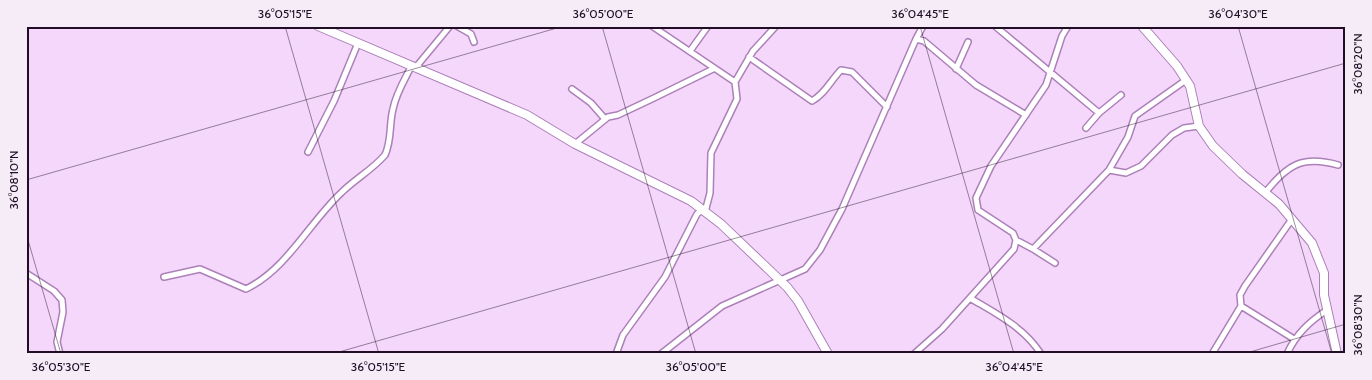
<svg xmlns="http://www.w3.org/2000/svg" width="1372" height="380" viewBox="0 0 1372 380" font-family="Cabin,sans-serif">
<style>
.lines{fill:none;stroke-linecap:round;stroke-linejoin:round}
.street-casing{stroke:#ac80b8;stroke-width:8}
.secondary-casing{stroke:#ac80b8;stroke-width:10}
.street{stroke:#fff;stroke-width:5}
.secondary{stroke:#fff;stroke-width:8}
.ticks{fill:none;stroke:#1f0e24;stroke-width:1;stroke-opacity:0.45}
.neatline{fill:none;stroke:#1f0e24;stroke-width:2}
.ticks-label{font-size:12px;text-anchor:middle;fill:#1f0e24}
</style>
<rect width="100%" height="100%" fill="#f4d7fb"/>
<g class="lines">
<g class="street-casing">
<path id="street" d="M457,26L471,34L474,42
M652,26L735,82
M995,26L1099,113
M916,39L923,26
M690,51L708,26
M749,57L812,101C825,94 831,80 841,70L852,72L887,107
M416,67L450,26
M956,69L968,42
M572,89L591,103L605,119
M1086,128L1099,113L1121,95
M575,144L608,117L618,115L654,98L713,69
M308,152L334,101L358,43
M1109,170L1126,173L1141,166L1172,135L1184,128L1199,126
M1265,193C1287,165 1302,155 1338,165
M705,212L710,193L711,153L737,99L735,82L753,51L776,26
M1016,240L1033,249L1109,170L1128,137L1135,116L1186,80
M1033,249L1055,263
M26,273L54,291L62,300L63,312L57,342L60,354
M164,277L200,269L246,289C287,269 309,223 341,193C355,179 372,170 385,155C392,140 389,124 393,109C396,93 405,79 412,65
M970,298C995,313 1024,327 1041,354
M1241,306L1294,339
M616,354L623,335L665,277L697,214L702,210
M661,354L722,306L805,269L820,250L842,209L916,39L924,41L976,85L1026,115
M914,354L942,329L1014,249L1016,240L1013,233L978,210L976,198L991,166L1046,85L1062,36L1068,26
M1212,354L1241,306L1240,295L1245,286L1292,219
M1287,354C1296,334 1309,322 1327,310"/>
</g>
<g class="secondary-casing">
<path id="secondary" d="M318,26L527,115L575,144L691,201L721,224L787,287L798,301L828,354
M1142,26L1177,66L1190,86L1199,126L1213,146L1242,174L1279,204L1312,243L1324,273V295L1337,354"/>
</g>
<use href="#street" class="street"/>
<use href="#secondary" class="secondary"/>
</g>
<path class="ticks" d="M285,26L379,354M602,26L696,354M920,26L1014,354M1238,26L1332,354M26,180L564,26M26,233L61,354M332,354L1346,63M1243,354L1346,324"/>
<rect width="1372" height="380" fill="none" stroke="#f6ecf8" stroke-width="55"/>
<rect x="28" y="28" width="1316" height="324" class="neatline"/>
<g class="ticks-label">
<text x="285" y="18">36°05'15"E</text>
<text x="603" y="18">36°05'00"E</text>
<text x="920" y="18">36°04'45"E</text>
<text x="1238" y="18">36°04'30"E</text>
<text transform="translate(1358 64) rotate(-90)" y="4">36°08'20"N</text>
<text transform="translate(14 180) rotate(-90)" y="4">36°08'10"N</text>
<text transform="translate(1358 325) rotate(-90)" y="4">36°08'30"N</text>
<text x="61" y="371">36°05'30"E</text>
<text x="378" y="371">36°05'15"E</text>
<text x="696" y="371">36°05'00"E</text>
<text x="1014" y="371">36°04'45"E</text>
</g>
</svg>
